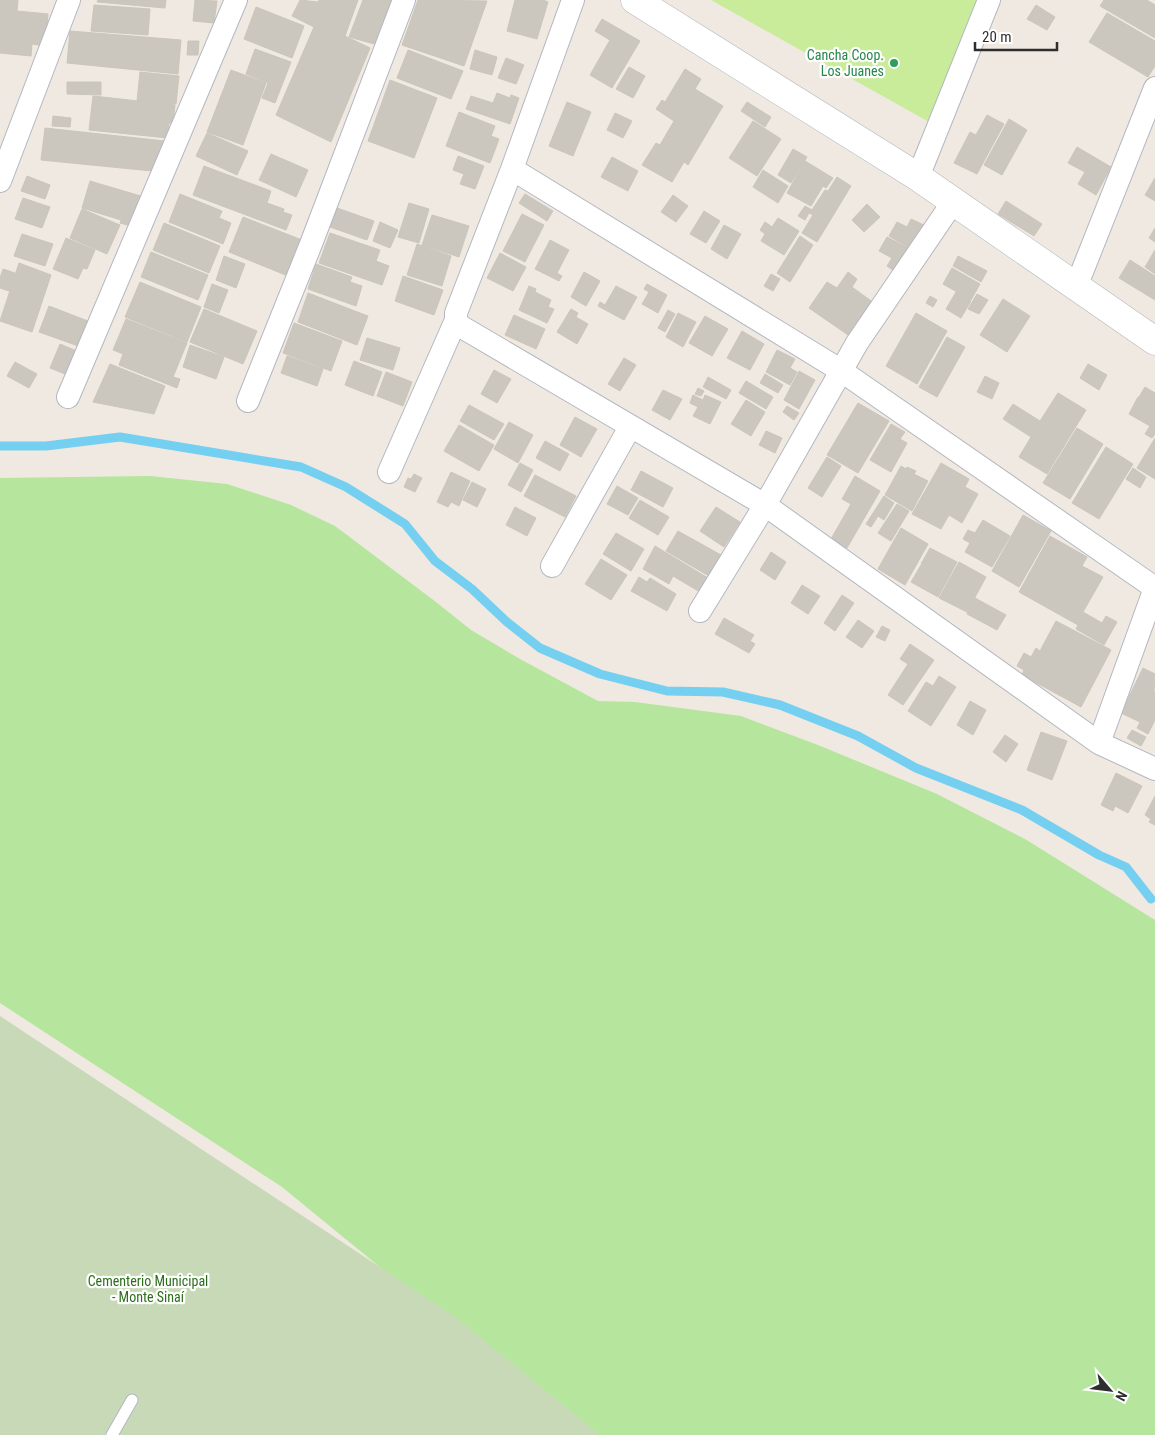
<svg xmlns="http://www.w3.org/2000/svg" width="1155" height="1435" viewBox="0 0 1155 1435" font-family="'Roboto Condensed',sans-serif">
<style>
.green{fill:#b6e59e}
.cemetery{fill:#c8d9b8}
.pitch{fill:#c9ec9a}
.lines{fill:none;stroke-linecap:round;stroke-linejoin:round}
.stream{stroke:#75cff0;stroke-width:9}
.building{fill:#cbc7bf;stroke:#cbc5ba}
.lane-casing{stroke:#b4b7c1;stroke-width:13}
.street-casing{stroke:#b4b7c1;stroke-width:24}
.secondary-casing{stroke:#b4b7c1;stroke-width:29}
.lane{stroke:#fff;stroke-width:11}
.street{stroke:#fff;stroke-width:22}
.secondary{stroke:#fff;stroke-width:28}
.leisure-dot{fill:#2e9e5b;stroke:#fff;stroke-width:2}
.labels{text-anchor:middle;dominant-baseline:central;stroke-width:4.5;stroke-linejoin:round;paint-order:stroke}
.leisure-label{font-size:14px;fill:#27864d;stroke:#fff;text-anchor:end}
.park-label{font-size:14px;fill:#2c6e1b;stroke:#fff}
</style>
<rect width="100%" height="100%" fill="#efe9e1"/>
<path class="green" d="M150,476L227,484L291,505L335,526L436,602L471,630L520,659L598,701L635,702L741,716L818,745L937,794L1025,839L1155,920V1435H585L282,1187L0,1003V478Z"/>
<path class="cemetery" d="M0,1016L454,1316L600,1435H0Z"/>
<path class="pitch" d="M711,0H987L938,127Z"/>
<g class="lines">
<path class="stream" d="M0,446H46L120,437L301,467L346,487L405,524L435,561L472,589L507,622L540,648L600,674L667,691L723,692L780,705L858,736L916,768L1022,810L1099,855L1126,867L1151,899"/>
</g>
<path class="building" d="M0,0H18L17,11L48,14L45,46L32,44L31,56L0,53Z
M98,0H166L165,8L97,2Z
M195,0L217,1L214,23L193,21Z
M300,0L318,2L319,0H358L345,36L370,48L331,142L276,115L314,27L292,16Z
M363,0H397L378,45L349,37Z
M418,0L487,1L464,66L402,45Z
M515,0H543L548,2L537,39L507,31Z
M1104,0H1147L1155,5V38L1100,6Z
M94,5L150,9L148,35L91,31Z
M1036,5L1055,17L1047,30L1027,19Z
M256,7L304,26L292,58L244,39Z
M1107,13L1155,41V66L1148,77L1089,42Z
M602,19L640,41L612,88L590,75L610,40L595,31Z
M70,31L181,40L178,74L67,63Z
M188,41H199L198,55H187Z
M255,49L291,62L275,103L262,98L268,83L246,74Z
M408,50L463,71L451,99L397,78Z
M475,50L497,57L492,75L470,69Z
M506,58L524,65L516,84L498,78Z
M629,67L645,76L633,98L616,89Z
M685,69L701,79L695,89L723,106L688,165L684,162L672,182L642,165L656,143L660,145L674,121L656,109L662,100L665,102Z
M231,70L266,83L243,145L207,132Z
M140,72L179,76L176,104L137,101Z
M390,80L437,98L414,158L368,141Z
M67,82H101V95L67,94Z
M497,93L510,98L511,95L519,98L510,124L466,109L471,96L493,103Z
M93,96L175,105L173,123H169L168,138L89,130Z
M567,102L591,112L573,156L549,146Z
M747,102L771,117L765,127L741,111Z
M459,112L495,126L491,136L499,139L490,163L446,146Z
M615,113L632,121L623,138L607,130Z
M987,115L1004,124L977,174L954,163L970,132L976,135Z
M53,116L71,118L70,127L52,126Z
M1009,119L1027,130L1002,175L984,165Z
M753,121L781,139L757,176L729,158Z
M45,128L165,141L162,172L41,160Z
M207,133L248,151L237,175L196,156Z
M1077,147L1111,167L1096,195L1078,184L1085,172L1068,163Z
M793,149L807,157L791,183L778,175Z
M271,154L308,170L296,197L259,180Z
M458,156L484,166L475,189L460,184L464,174L453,170Z
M612,157L638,171L628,191L601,177Z
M805,161L833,178L826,188L823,186L811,206L787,193Z
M204,166L271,191L267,203L284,209L283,212L292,215L286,230L193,195Z
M763,170L788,186L778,203L753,187Z
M27,176L50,185L45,199L21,191Z
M837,177L851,186L817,242L802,233L813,215L809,213L805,220L798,216L805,206L812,210L825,190L828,191Z
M1155,178V201L1145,195Z
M90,181L144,197L135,227L120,223L121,220L82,208Z
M180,194L222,211L219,218L231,223L223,244L169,222Z
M525,194L553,211L547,221L519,203Z
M673,195L688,206L676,222L661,212Z
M23,198L50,207L42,228L15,219Z
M1006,201L1042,224L1034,236L998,214Z
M409,203L429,209L419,243L398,237Z
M867,204L880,217L864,232L852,220Z
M337,208L374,221L367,240L330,227Z
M82,209L120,225L107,254L70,238Z
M704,211L720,221L706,243L690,234Z
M522,214L544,225L525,262L503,251Z
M432,215L469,226L459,257L422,245Z
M243,217L302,240L288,276L229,252Z
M778,218L799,231L784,255L761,241L765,234L760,230L765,222L772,227Z
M911,219L924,225L911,249L889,236L897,222L907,227Z
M380,222L398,230L390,248L373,241Z
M164,223L220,246L209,273L153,250Z
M724,225L741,234L727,259L711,249Z
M1155,228V242L1149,238Z
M330,233L380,250L376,261L389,266L382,285L319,263Z
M22,234L53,244L45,266L14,256Z
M800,236L813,245L790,282L777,273Z
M887,237L910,249L894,271L887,266L892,258L879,251Z
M66,238L95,250L87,269L83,268L78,279L53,269Z
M550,240L569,250L557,273L562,276L559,281L535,269Z
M417,244L451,256L442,286L407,275Z
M1155,250V274L1145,267Z
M151,252L208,275L198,300L141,277Z
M500,253L526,267L513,291L487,278Z
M224,256L245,264L236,288L216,280Z
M958,256L987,271L981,282L953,266Z
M1130,260L1155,276V300L1119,278Z
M19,263L51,275L32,332L0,321Z
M316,264L352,277L350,282L362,286L356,306L308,289Z
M952,268L980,284L971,300L943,284Z
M3,269L15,273L9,291L0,288V278Z
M584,272L600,281L586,306L571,297Z
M848,272L857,279L852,287L874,303L851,337L809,308L827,282L837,288Z
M771,274L780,279L773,291L764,286Z
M403,276L443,290L434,315L395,301Z
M140,282L201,307L187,342L125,317Z
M212,284L228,290L219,313L204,307Z
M647,284L667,295L658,313L642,304L649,292L644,289Z
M529,286L536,289L535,292L551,300L548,307L554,309L547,323L519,310Z
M616,286L637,297L624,320L598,306L600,302L605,305Z
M956,292L971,301L961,318L946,309Z
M308,293L368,316L357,345L298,322Z
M977,294L988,300L979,314L968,309Z
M930,296L937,300L933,307L926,303Z
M1003,299L1030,316L1007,352L980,335Z
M49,306L93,323L84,348L39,332Z
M204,309L257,331L243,364L190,342Z
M571,309L578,313L576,317L588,324L577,344L557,332Z
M668,310L675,314L665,332L658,328Z
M678,313L696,322L683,347L666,337Z
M916,313L947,331L917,384L886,366Z
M514,315L545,329L536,349L505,335Z
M705,316L728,329L712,356L689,343Z
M126,319L187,343L173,377L180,379L177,388L119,365L123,354L113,350Z
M294,323L342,341L331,371L283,353Z
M742,331L764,344L750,370L727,358Z
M947,337L965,347L937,397L919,387Z
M367,338L400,348L393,370L360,360Z
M60,344L79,352L70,376L50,368Z
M190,345L224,357L216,379L183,367Z
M777,350L795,359L790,368L797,372L790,385L766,372Z
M287,356L323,369L317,386L281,373Z
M624,358L636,365L620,391L608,384Z
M354,361L382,372L373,396L345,385Z
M15,362L37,374L29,388L7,376Z
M110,364L165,386L154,414L93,402Z
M1088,364L1107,375L1099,390L1080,378Z
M494,370L511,379L497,403L481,394Z
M799,371L815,380L799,409L784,400Z
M386,372L412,382L403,406L377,396Z
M765,374L783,385L778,393L760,383Z
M985,376L999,383L992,399L977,392Z
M708,377L731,390L726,399L703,387Z
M746,381L773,397L766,409L739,393Z
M1145,387L1155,393V406L1139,397Z
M698,388L704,391L701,396L695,394Z
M663,390L682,399L670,420L652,410Z
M1058,393L1086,410L1047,474L1019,457L1031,437L1003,419L1013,404L1040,421Z
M693,395L703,400L705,395L721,402L710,424L693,416L698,407L690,403Z
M1138,397L1155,407V434L1152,438L1145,434L1150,426L1129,414Z
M746,400L765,412L751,436L731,424Z
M858,403L889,421L858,473L827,455Z
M469,405L504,424L494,440L460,421Z
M787,406L799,413L794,420L783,412Z
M575,417L597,429L581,457L560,445Z
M509,422L533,435L518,463L494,449Z
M891,424L905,432L900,439L907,443L891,472L870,460Z
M459,425L494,445L479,471L444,451Z
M1077,428L1103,444L1070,499L1043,483Z
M766,431L782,438L775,453L759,445Z
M1155,438V479L1137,468Z
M545,441L569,454L560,471L536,458Z
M1106,447L1133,464L1099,519L1072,503Z
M827,457L841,466L822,497L808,488Z
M520,463L533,470L521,492L508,485Z
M941,463L969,479L965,487L978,494L962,523L949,515L941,529L912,514Z
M901,466L906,469L907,467L916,471L914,474L928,481L912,511L885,495Z
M1133,468L1146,477L1140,488L1126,479Z
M641,471L673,488L663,507L631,490Z
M451,472L470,481L459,506L451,502L448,507L437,502Z
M414,474L422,478L415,492L404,487L408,478L411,479Z
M535,475L576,496L565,517L524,496Z
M855,476L880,491L847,548L831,539L851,504L842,499Z
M472,482L486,489L477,507L463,500Z
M617,486L638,498L628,515L607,504Z
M884,496L894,503L884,520L878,516L871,527L866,524Z
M640,500L669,517L658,535L629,518Z
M897,504L909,511L891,541L878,533Z
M515,507L536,518L527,536L506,525Z
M716,507L740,522L724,547L700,531Z
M1023,515L1051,531L1019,587L992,571Z
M983,520L1010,536L992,567L965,552L970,543L963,539L968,530L975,533Z
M901,528L928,544L905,585L878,569Z
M678,531L721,555L709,576L666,551Z
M616,533L644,549L631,571L603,554Z
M1050,536L1087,557L1082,566L1103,577L1083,612L1102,623L1106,616L1117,622L1104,645L1076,629L1078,625L1019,592Z
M655,546L708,578L700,592L673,576L669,584L643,569Z
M930,548L957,562L948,579L921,564Z
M771,552L786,562L775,580L760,570Z
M601,559L627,575L611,600L585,584Z
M959,562L986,577L967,612L939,598Z
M921,565L948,579L938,597L911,582Z
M639,577L647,582L650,578L676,594L667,611L631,591Z
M802,585L820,596L808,614L791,603Z
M842,595L854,603L835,631L824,623Z
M975,598L1006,615L997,630L967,614Z
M724,618L754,635L750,641L755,644L749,653L715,634Z
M858,620L874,631L862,648L846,637Z
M1056,621L1111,650L1081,707L1022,675L1024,670L1017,666L1024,653L1031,657L1036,648L1040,651Z
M882,626L890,630L885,641L876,637Z
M910,644L934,660L903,705L888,695L908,664L900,659Z
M1143,668L1155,674L1154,692L1155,693V720L1148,734L1137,728L1140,722L1121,713Z
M939,676L956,687L931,726L908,711L926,682L933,686Z
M970,701L986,710L973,735L957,725Z
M1132,730L1146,737L1141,746L1127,738Z
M1041,732L1067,741L1052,780L1027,770Z
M1005,735L1018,744L1006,762L993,752Z
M1116,773L1142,786L1128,813L1115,806L1113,811L1101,805Z
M1155,796V825L1149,822L1151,819L1145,815Z"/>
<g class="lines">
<g class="lane-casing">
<path id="lane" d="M112,1435L132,1400"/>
</g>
<g class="street-casing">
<path id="street" d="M573,0L512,169L456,313V320L460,326L765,505L1099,743L1155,769
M512,169L840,370L1155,588
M918,177L989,0
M0,181L69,0
M1076,287L1155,88
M68,397L236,0
M248,401L311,244L404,0
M389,472L456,320
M552,566L630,427
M700,611L765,505L857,343L953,202
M1099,743L1155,588"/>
</g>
<g class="secondary-casing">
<path id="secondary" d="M635,0L918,177L1155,341"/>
</g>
<use href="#lane" class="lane"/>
<use href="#street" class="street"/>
<use href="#secondary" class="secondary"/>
</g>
<circle class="leisure-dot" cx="894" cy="63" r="5"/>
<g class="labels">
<g class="leisure-label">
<text x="884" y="55">Cancha Coop.<tspan x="884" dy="16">Los Juanes</tspan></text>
</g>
<g class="park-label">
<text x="148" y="1281">Cementerio Municipal<tspan x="148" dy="16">- Monte Sinaí</tspan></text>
</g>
</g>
<g transform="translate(1110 1390) rotate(118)" stroke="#ffffff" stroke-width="4" paint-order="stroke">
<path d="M0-4L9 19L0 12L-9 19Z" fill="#2e2e2e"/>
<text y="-8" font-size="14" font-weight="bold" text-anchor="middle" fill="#2e2e2e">N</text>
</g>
<path d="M975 42v8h82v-8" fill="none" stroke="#2e2e2e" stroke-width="2.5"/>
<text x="982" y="42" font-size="15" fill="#2e2e2e" stroke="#ffffff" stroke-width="4" paint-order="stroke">20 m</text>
</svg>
